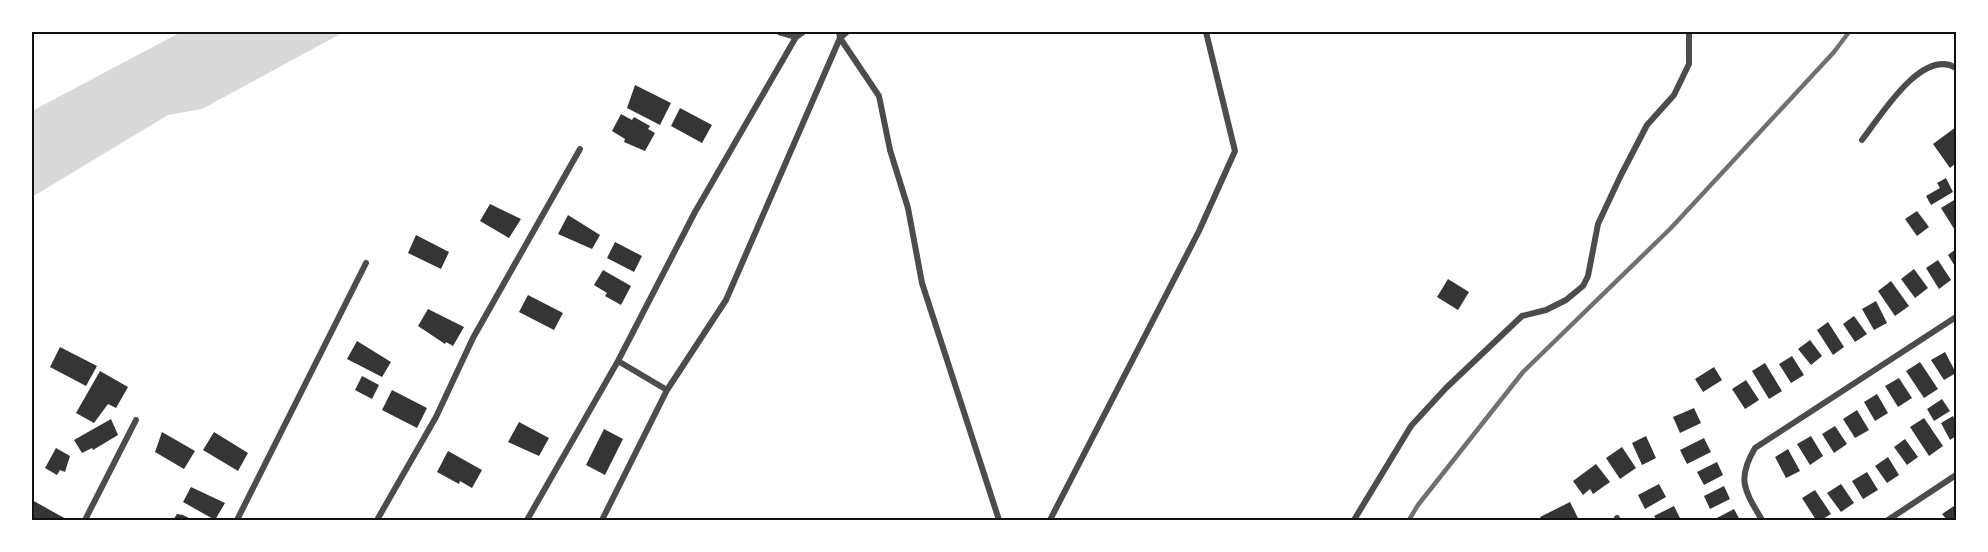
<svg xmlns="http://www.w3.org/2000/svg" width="1988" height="552" viewBox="0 0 1988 552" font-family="Karla,sans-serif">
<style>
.water{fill:#d9d9d9}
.building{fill:#353535}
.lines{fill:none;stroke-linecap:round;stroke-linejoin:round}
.minor{stroke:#4c4c4c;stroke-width:6}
.rail{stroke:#707070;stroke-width:4.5}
.neatline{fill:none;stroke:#111;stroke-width:2}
</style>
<rect width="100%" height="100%" fill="#fff"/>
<path class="water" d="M181,32H344L202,109L168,115L32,197V111Z"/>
<path class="building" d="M635,85L671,103L660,125L627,108Z
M680,108L712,125L702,143L671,126Z
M621,114L632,120L634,117L650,126L648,129L655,133L645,151L624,142L625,139L612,131Z
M1956,127V163L1950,168L1933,144Z
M1946,178L1953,192L1931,205L1926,196L1940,188L1937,183Z
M1954,200L1956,205V232L1941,208Z
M490,204L521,219L509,238L480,221Z
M1917,211L1929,227L1917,236L1905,219Z
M568,215L600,235L592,249L558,234Z
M416,235L449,252L441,269L408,253Z
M615,242L642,256L634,272L607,258Z
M1956,249V268L1948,255Z
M1938,260L1951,280L1939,289L1926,268Z
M1914,269L1928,288L1915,298L1901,279Z
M603,270L631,286L621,305L605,296L607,293L594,285Z
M1448,279L1469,292L1458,310L1437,297Z
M1891,281L1909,306L1895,316L1878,291Z
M528,295L563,313L554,330L519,312Z
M1876,301L1887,323L1874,330L1862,309Z
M428,309L464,327L453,346L446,342L445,344L418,326Z
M1854,316L1867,334L1855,342L1843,324Z
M1828,322L1844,347L1833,355L1817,330Z
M1810,340L1822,356L1811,365L1798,349Z
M357,341L391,362L382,377L347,359Z
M60,347L97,366L86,386L50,367Z
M1945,352L1956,373L1944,380L1931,360Z
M1792,356L1804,375L1791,383L1779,364Z
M1920,362L1938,389L1924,398L1906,371Z
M1765,363L1782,391L1769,399L1752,371Z
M1714,367L1722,380L1703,392L1695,379Z
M100,371L128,387L116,408L108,404L94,423L76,413Z
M362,376L379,385L372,399L355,390Z
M1899,378L1912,398L1898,407L1885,386Z
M1746,380L1759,400L1745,409L1732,389Z
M392,390L427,408L417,428L382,410Z
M1877,394L1888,413L1875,421L1864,402Z
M1942,399L1950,411L1934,421L1927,409Z
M1694,408L1701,423L1680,433L1673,417Z
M1857,410L1869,430L1855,438L1843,419Z
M1953,416L1956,422V436L1950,440L1941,423Z
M1924,418L1943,446L1929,456L1910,427Z
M111,419L118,435L93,450L92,448L82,453L74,440Z
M519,422L549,438L539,456L508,442Z
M1835,426L1847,444L1834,453L1822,434Z
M604,429L623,439L605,475L586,465Z
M162,432L195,451L184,469L155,452Z
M214,432L248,453L238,471L203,450Z
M1646,436L1656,458L1642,465L1632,443Z
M1811,436L1823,456L1810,465L1797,444Z
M1704,438L1711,452L1687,464L1680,450Z
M1905,439L1918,457L1907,465L1894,447Z
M1622,447L1636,468L1620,479L1606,458Z
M56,448L70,456L65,472L60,470L57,475L45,468Z
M1788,449L1800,471L1786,478L1775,457Z
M448,451L482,470L472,488L460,481L459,484L437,472Z
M1888,457L1899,475L1887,483L1875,466Z
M1717,462L1723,475L1704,485L1697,472Z
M1596,464L1610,482L1593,494L1590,489L1583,495L1573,481Z
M1867,472L1878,490L1863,499L1852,481Z
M1659,484L1666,497L1645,509L1638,495Z
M1841,484L1854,503L1841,512L1827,493Z
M1724,486L1730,499L1710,509L1704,496Z
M191,487L225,503L215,520L183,502Z
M1815,490L1831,514L1821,520H1816L1802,498Z
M32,500L66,519L65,520H32Z
M1570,502L1578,518L1573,520H1542L1540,517Z
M1674,506L1681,520H1657L1654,516Z
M1954,506L1956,520H1947L1942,514Z
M1734,509L1740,520H1713Z
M177,514L183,515L193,520H173Z"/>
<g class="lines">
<path class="minor" d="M779,32L796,37
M839,32L840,38L879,96L890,150L908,208L922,283L999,520
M1862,140C1880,117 1922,47 1956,68
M618,361L667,390
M1617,518L1618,520
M85,520L136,420
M237,520L366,263
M377,520L436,417L473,338L580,149
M527,520L618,361L695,212L796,37L803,32
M602,520L667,390L726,300L840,38L847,32
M1050,520L1199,231L1235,151L1206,32
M1354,520L1411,426L1446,388L1522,316L1546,310L1566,300L1583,286L1588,276L1598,224L1620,177L1647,125L1674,95L1689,64V32
M1762,520C1745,491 1736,480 1755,448L1956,317
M1888,520L1956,475"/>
<path class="rail" d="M1409,520L1418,505L1523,372L1671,228L1834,52L1849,32"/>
</g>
<rect width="1988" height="552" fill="none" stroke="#ffffff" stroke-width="66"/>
<rect x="33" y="33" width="1922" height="486" class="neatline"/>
</svg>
